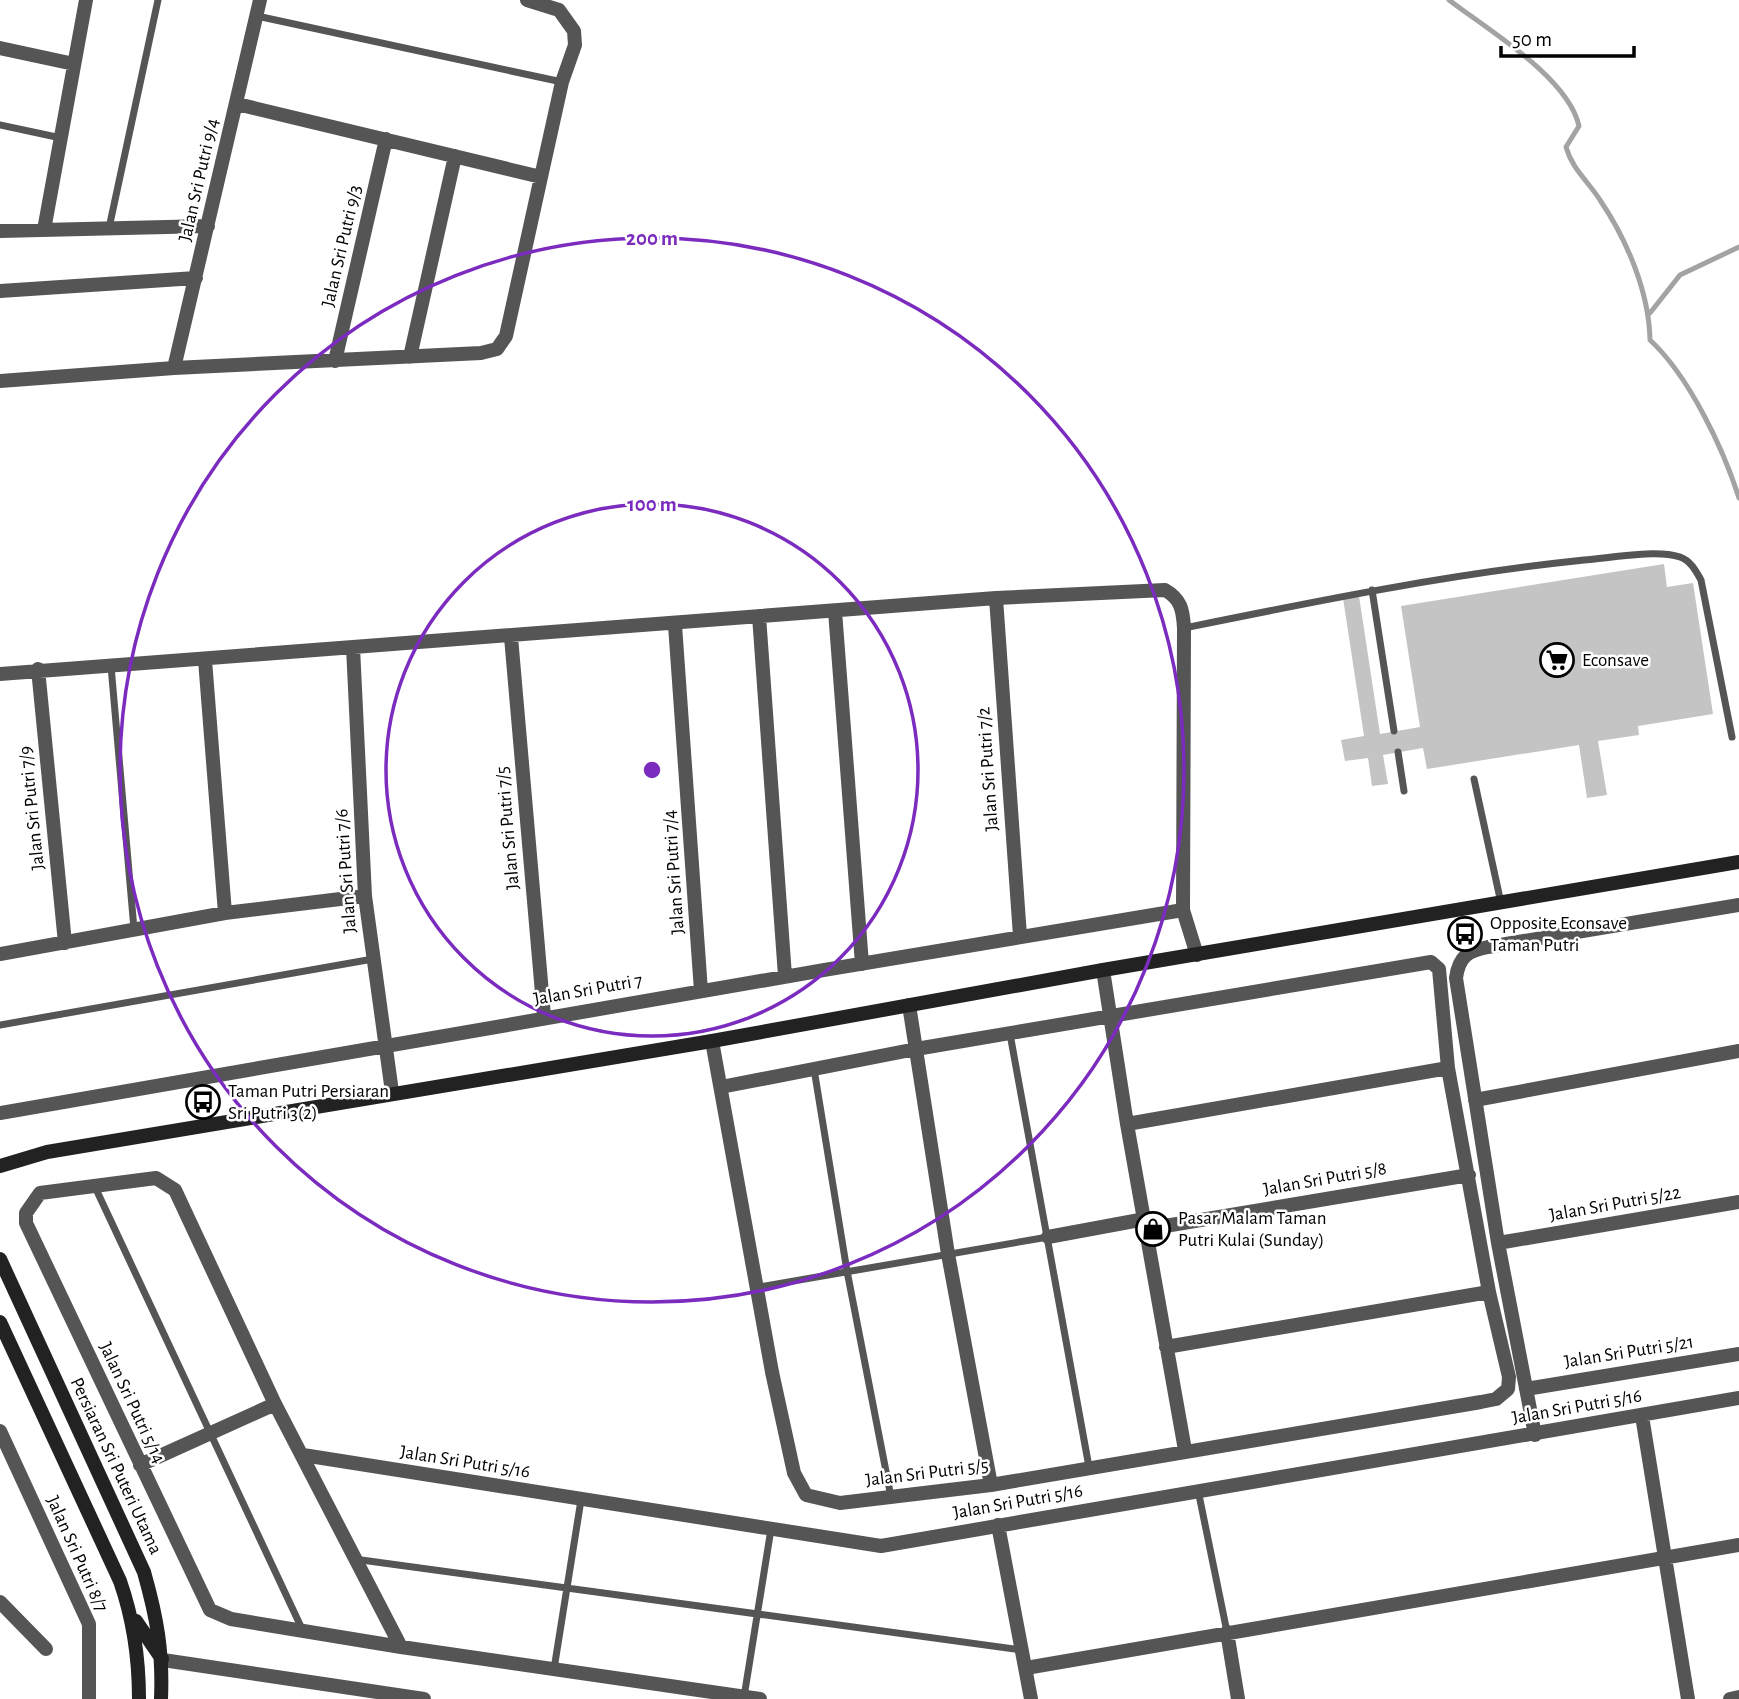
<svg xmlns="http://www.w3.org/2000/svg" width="1739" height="1699" viewBox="0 0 1739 1699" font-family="'Alegreya Sans',sans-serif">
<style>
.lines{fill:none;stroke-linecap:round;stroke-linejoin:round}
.stream{stroke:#a3a3a3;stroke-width:5}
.building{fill:#c4c4c4}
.lane{stroke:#555;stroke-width:7}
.street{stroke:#555;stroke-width:14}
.secondary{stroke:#222;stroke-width:14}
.ring{fill:none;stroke:#7b2cbf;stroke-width:3.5}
.labels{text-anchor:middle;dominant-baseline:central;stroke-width:5;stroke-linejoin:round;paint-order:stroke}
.street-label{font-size:19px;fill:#000;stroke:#fff}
.poi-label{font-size:19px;fill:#000;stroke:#fff;text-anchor:start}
.centre{fill:#7b2cbf;stroke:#fff;stroke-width:3.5}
.ring-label{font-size:21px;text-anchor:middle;font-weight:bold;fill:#7b2cbf;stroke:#fff;stroke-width:5;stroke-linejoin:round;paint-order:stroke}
</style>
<rect width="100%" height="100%" fill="#fff"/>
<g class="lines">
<path class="stream" d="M1449,0C1488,30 1568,77 1579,126L1566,147C1572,169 1588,181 1600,200C1627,240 1649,292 1650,340C1689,376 1723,448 1739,498
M1650,313L1680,275L1739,247"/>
</g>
<path class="building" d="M1664,564L1667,587L1693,583L1713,714L1638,726L1639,735L1598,741L1607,795L1587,798L1579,745L1427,769L1423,748L1383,755L1388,784L1372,786L1368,758L1345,761L1341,740L1364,736L1343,598L1359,596L1380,734L1420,727L1401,606Z"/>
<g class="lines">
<path class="lane" d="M257,16L562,82
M0,125L61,138
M109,228L158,0
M1372,590L1394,731
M1184,628C1317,601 1449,574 1584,560C1610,558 1656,549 1680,557C1691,561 1696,571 1701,580L1732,737
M111,666L134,929
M1398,752L1404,791
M1474,779L1501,903
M0,1025L373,959
M1010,1034L1089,1467
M814,1069L847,1271L891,1497
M95,1187L303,1631
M759,1287L1048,1237
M1198,1490L1227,1632
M354,1559L1022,1650
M554,1669L581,1500
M744,1697L771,1529"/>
<path class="street" d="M0,48L74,64
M237,104L541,177L562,82L575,45L574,31L559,10L527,0
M44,230L86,0
M0,231L208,226
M0,291L196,278
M410,357L455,156
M335,361L386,139
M174,368L260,0
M0,381L174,368L481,353L497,349L506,336L541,177
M996,598L1020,936
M835,611L862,964
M759,616L785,976
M675,625L701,991
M511,637L544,1016
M353,647L365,896L392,1092
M205,660L225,913
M38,669L65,943
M0,674L996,598L1165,590C1181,599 1183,610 1184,628L1183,910L1197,955
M0,954L225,913L365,896
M1103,970L1127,1124L1185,1450
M909,1005L948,1254L991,1485
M712,1041L772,1372L794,1473L806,1495L840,1503L991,1485L1481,1402L1496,1399L1508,1389L1509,1377L1489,1292L1448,1068L1439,969L1431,962L916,1049L721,1087
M1475,1100L1739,1051
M0,1113C394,1046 788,974 1183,910
M1127,1124L1448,1068
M1147,1229L1469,1175
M1048,1237L1145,1219
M1498,1243L1739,1202
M1166,1347L1489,1292
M1526,1389L1739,1354
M1642,1416L1688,1699
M0,1431L89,1624V1699
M1535,1435L1498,1243L1456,978C1459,956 1468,951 1488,947L1739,905
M303,1455L881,1546L1739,1398
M140,1465L275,1404
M998,1525L1031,1699
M0,1602L46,1649
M1227,1632L1238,1699
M401,1647L231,1619L210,1610L26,1223V1213L40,1193L156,1178L175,1190L275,1404L401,1647L760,1699
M163,1660L424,1699
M1026,1668L1739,1545
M1730,1699L1739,1697"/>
<path class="secondary" d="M0,1166L47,1152L712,1041L1103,970L1739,862
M0,1259L144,1572C157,1618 163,1651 161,1699
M0,1322L120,1581C134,1621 139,1657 139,1699
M136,1621L162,1659"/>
</g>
<g class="ring">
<circle cx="652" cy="770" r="266"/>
<circle cx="652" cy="770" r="532"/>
</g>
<defs>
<g id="supermarket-ring" transform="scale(1.75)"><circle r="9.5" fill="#fff" stroke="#000" stroke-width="1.5"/><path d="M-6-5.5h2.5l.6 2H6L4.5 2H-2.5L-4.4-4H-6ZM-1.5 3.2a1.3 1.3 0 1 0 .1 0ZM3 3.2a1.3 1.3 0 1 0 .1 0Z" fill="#000"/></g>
<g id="bus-ring" transform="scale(1.75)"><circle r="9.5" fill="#fff" stroke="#000" stroke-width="1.5"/><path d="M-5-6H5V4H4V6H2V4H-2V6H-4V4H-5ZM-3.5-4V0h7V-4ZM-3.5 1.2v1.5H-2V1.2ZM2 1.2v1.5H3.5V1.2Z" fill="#000"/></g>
<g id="shop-ring" transform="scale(1.75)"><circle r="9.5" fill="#fff" stroke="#000" stroke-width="1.5"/><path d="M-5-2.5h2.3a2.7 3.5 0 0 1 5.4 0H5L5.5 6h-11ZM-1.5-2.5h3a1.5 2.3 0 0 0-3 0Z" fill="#000"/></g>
</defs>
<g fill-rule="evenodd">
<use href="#supermarket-ring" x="1557" y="660"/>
<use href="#bus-ring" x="1465" y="934"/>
<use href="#bus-ring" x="203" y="1102"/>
<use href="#shop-ring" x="1153" y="1229"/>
</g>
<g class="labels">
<g class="street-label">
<text transform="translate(199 180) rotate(-77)">Jalan Sri Putri 9/4</text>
<text transform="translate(342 246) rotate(-77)">Jalan Sri Putri 9/3</text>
<text transform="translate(988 769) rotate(-94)">Jalan Sri Putri 7/2</text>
<text transform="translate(32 808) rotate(-96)">Jalan Sri Putri 7/9</text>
<text transform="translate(508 828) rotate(-95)">Jalan Sri Putri 7/5</text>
<text transform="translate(346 871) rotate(-94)">Jalan Sri Putri 7/6</text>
<text transform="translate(674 872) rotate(-94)">Jalan Sri Putri 7/4</text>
<text transform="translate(588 990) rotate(-10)">Jalan Sri Putri 7</text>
<text transform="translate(1325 1179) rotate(-10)">Jalan Sri Putri 5/8</text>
<text transform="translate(1615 1204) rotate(-10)">Jalan Sri Putri 5/22</text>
<text transform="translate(1629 1352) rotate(-9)">Jalan Sri Putri 5/21</text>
<text transform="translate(132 1403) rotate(65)">Jalan Sri Putri 5/14</text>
<text transform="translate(1577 1407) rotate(-10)">Jalan Sri Putri 5/16</text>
<text transform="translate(465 1462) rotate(9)">Jalan Sri Putri 5/16</text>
<text transform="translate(116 1466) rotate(65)">Persiaran Sri Puteri Utama</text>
<text transform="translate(927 1473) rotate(-7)">Jalan Sri Putri 5/5</text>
<text transform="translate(1018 1502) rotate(-10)">Jalan Sri Putri 5/16</text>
<text transform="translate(77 1554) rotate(66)">Jalan Sri Putri 8/7</text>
</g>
<g class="poi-label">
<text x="1582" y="660">Econsave</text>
<text x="1490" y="923">Opposite Econsave<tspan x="1490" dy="22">Taman Putri</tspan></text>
<text x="228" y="1091">Taman Putri Persiaran<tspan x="228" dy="22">Sri Putri 3(2)</tspan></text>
<text x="1178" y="1218">Pasar Malam Taman<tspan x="1178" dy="22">Putri Kulai (Sunday)</tspan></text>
</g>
</g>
<circle cx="652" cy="770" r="10" class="centre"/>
<g class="ring-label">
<text x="652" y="245">200 m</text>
<text x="652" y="511">100 m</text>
</g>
<path d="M1501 46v10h133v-10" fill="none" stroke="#000000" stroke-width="3.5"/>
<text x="1512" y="46" font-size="21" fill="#000000" stroke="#ffffff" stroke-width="5" paint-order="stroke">50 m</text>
</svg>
